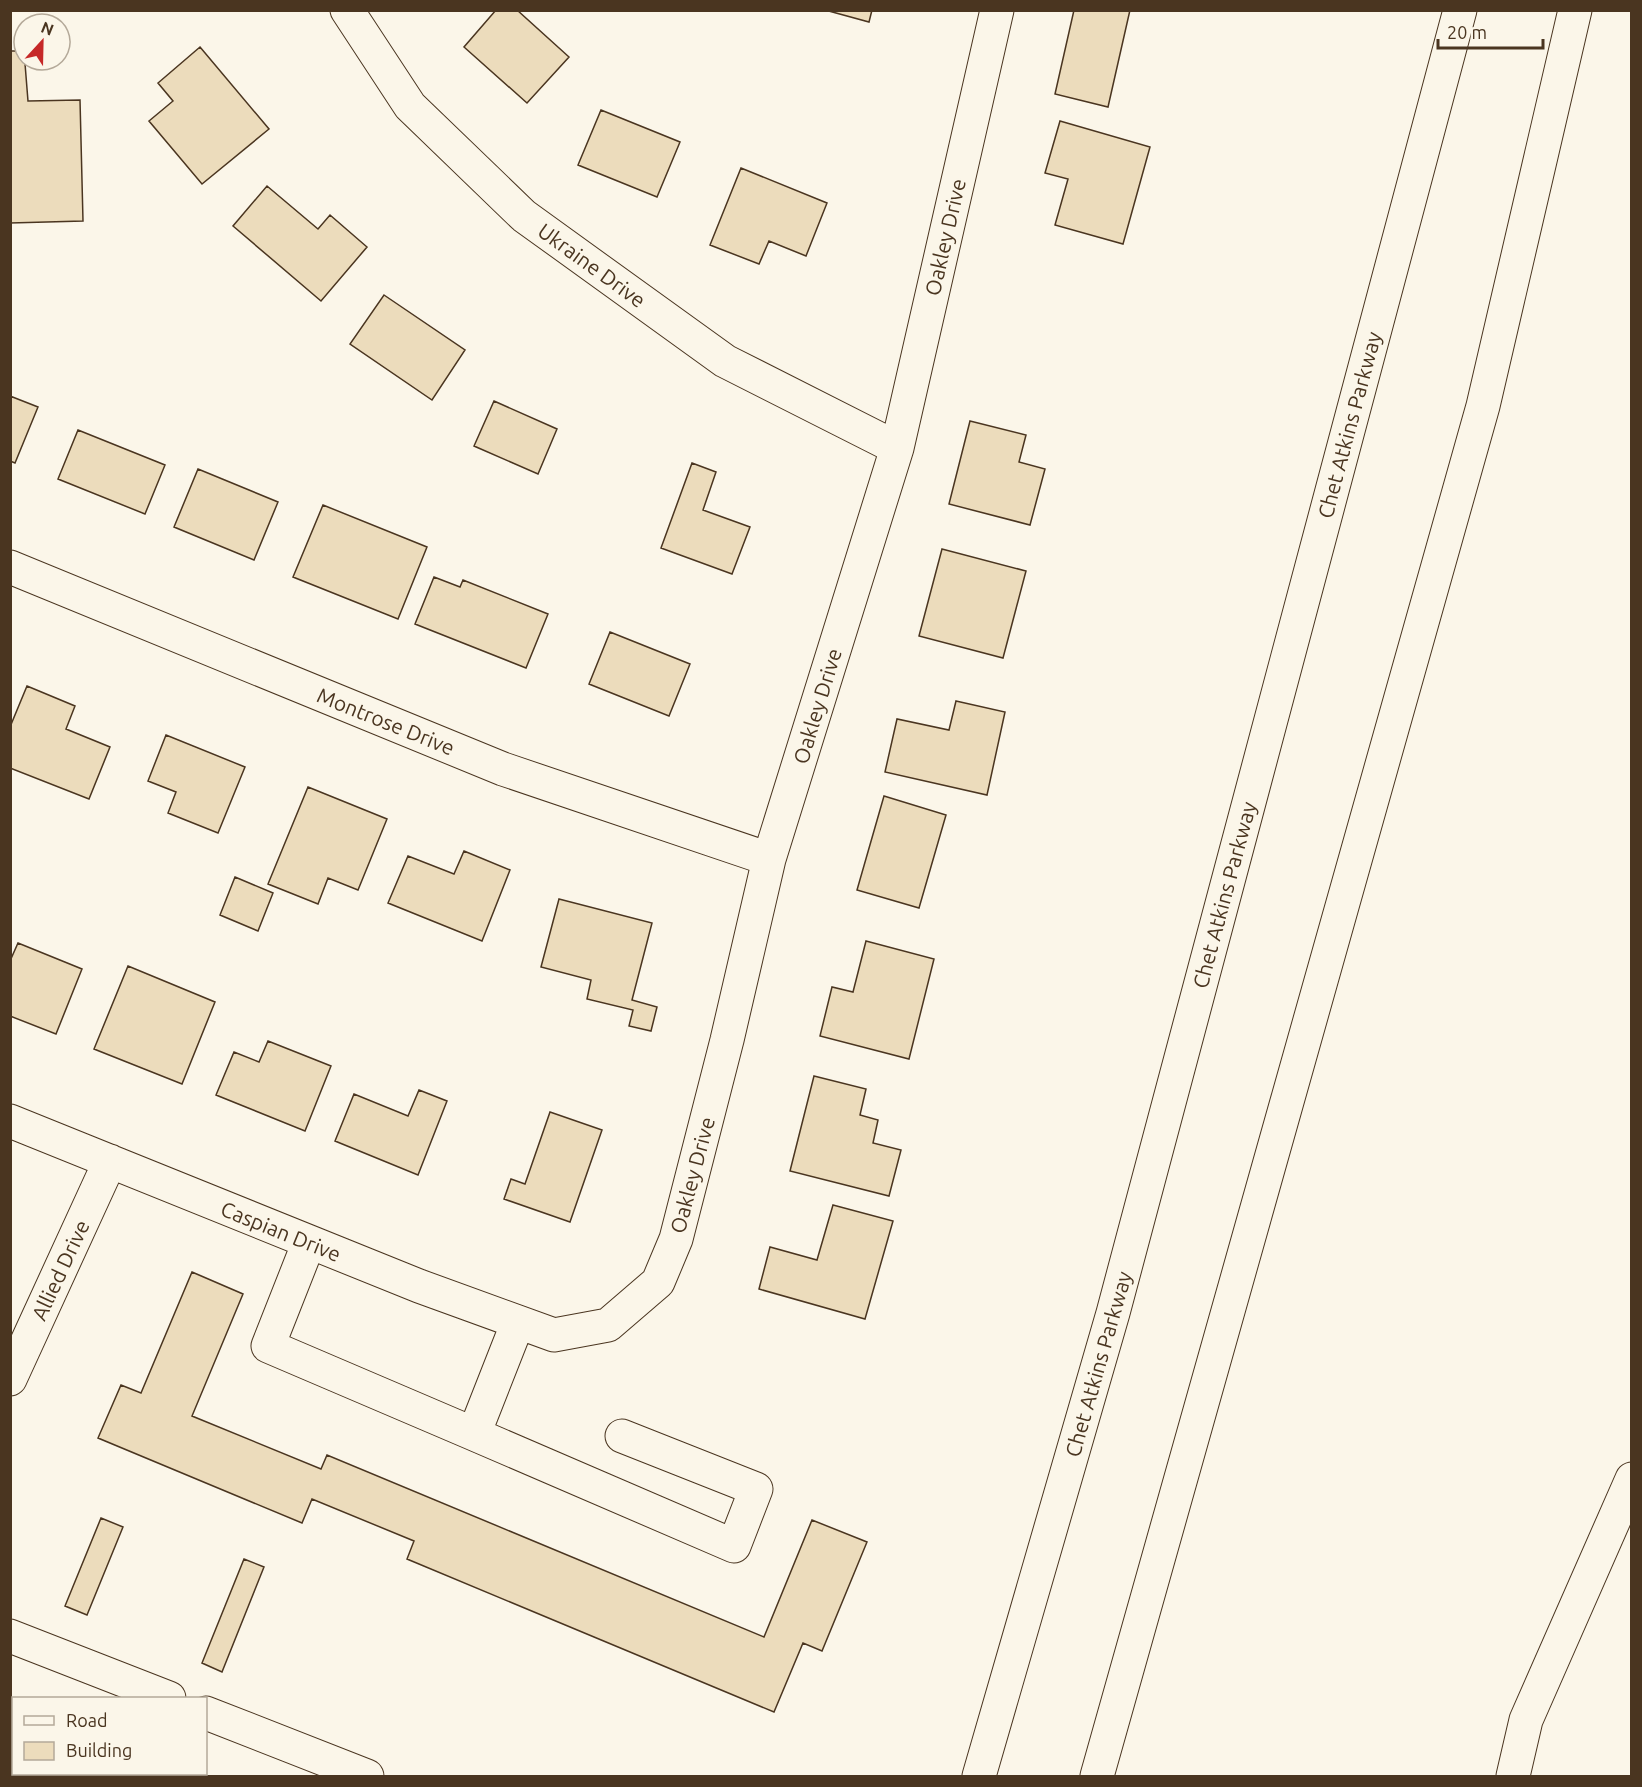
<svg xmlns="http://www.w3.org/2000/svg" width="1642" height="1787" viewBox="0 0 1642 1787" font-family="Ubuntu,sans-serif">
<style>
.building{fill:#ecdcbc;stroke:#4a3520;stroke-width:1.5}
.lines{fill:none;stroke-linecap:round;stroke-linejoin:round}
.minor-casing{stroke:#4a3520;stroke-width:35}
.highway-casing{stroke:#4a3520;stroke-width:35}
.minor{stroke:#fbf6e9;stroke-width:33}
.highway{stroke:#fbf6e9;stroke-width:33}
.labels{text-anchor:middle;dominant-baseline:central;stroke-width:4.5;stroke-linejoin:round;paint-order:stroke}
.street-label{font-size:21px;fill:#4a3520;stroke:#fbf6e9}
</style>
<rect width="100%" height="100%" fill="#fbf6e9"/>
<path class="building" d="M496,10H517L569,57L527,103L464,47Z
M825,10H872L869,22Z
M1074,10H1130L1108,107L1055,94Z
M200,47L269,129L202,184L149,121L173,101L158,83Z
M10,51H24L28,101L80,100L83,221L10,223Z
M601,110L680,142L657,197L578,165Z
M1060,121L1150,147L1123,244L1055,225L1068,179L1045,173Z
M741,168L827,203L806,256L769,241L759,264L710,245Z
M267,186L318,229L330,215L367,247L321,301L233,226Z
M384,295L465,350L432,400L350,344Z
M10,396L38,407L15,463L10,461Z
M494,401L557,429L538,474L474,446Z
M970,421L1026,435L1019,462L1045,469L1030,525L949,504Z
M78,430L165,465L145,514L58,479Z
M692,463L716,472L703,510L750,527L732,574L661,548Z
M198,469L278,502L254,560L174,527Z
M323,505L427,547L398,619L293,577Z
M942,549L1026,571L1003,658L919,636Z
M434,577L460,587L463,580L548,614L526,668L415,624Z
M610,632L690,664L669,716L589,684Z
M27,686L75,706L66,729L110,747L89,799L10,768V727Z
M956,701L1005,712L987,795L885,772L897,719L949,730Z
M166,735L245,767L218,833L168,813L176,792L148,781Z
M308,787L387,819L358,890L328,878L318,904L268,884Z
M884,796L946,815L919,908L857,890Z
M464,851L510,870L482,941L388,903L408,856L454,874Z
M235,877L273,893L258,931L220,915Z
M559,899L652,923L632,1000L657,1007L651,1031L629,1026L633,1010L587,999L591,980L541,967Z
M866,941L934,959L909,1059L820,1036L832,987L853,992Z
M18,943L82,969L56,1034L10,1016V961Z
M128,966L215,1002L182,1084L94,1049Z
M268,1041L331,1066L305,1131L216,1095L234,1052L259,1062Z
M814,1076L866,1089L860,1115L878,1120L873,1143L901,1150L889,1196L790,1171Z
M419,1090L447,1101L418,1175L335,1141L354,1094L408,1116Z
M550,1112L602,1130L570,1222L504,1199L511,1179L525,1184Z
M833,1205L893,1221L865,1319L759,1289L770,1247L817,1260Z
M192,1272L243,1294L192,1416L321,1469L327,1455L764,1637L812,1520L867,1542L822,1651L803,1643L774,1712L407,1559L414,1541L312,1499L302,1523L98,1438L121,1385L141,1393Z
M101,1518L123,1527L87,1615L65,1606Z
M244,1559L264,1567L222,1672L202,1663Z"/>
<g class="lines">
<g class="minor-casing">
<path id="minor" d="M347,10L410,106L524,216L725,361L897,448
M10,567L503,769L769,859
M10,1121L419,1286L554,1335L608,1325L658,1282L676,1239L727,1040L769,859L897,448L997,10
M309,1242L268,1346L474,1434L518,1322
M10,1379L110,1161
M474,1434L734,1546L756,1489L622,1436
M10,1636L169,1698
M206,1713L367,1776
M1513,1776L1526,1720L1632,1479"/>
</g>
<g class="highway-casing">
<path id="highway" d="M979,1776L1113,1313L1460,10
M1097,1776L1483,406L1575,10"/>
</g>
<use href="#minor" class="minor"/>
<use href="#highway" class="highway"/>
</g>
<g class="labels">
<g class="street-label">
<text transform="translate(945 237) rotate(-77)">Oakley Drive</text>
<text transform="translate(592 265) rotate(36)">Ukraine Drive</text>
<text transform="translate(1349 425) rotate(-75)">Chet Atkins Parkway</text>
<text transform="translate(817 706) rotate(-73)">Oakley Drive</text>
<text transform="translate(386 721) rotate(22)">Montrose Drive</text>
<text transform="translate(1224 895) rotate(-75)">Chet Atkins Parkway</text>
<text transform="translate(692 1175) rotate(-75)">Oakley Drive</text>
<text transform="translate(281 1231) rotate(22)">Caspian Drive</text>
<text transform="translate(60 1270) rotate(-65)">Allied Drive</text>
<text transform="translate(1098 1364) rotate(-74)">Chet Atkins Parkway</text>
</g>
</g>
<rect width="1642" height="1787" fill="none" stroke="#4a3520" stroke-width="24"/>
<rect x="12" y="1697" width="195" height="78" fill="#fbf6e9" stroke="#b4a999" stroke-width="1.5"/>
<rect x="24" y="1716" width="30" height="9" fill="#fbf6e9" stroke="#b4a999" stroke-width="1.5"/>
<text x="66" y="1727" font-size="18" fill="#4a3520">Road</text>
<rect x="24" y="1742" width="30" height="18" fill="#ecdcbc" stroke="#b4a999" stroke-width="1.5"/>
<text x="66" y="1757" font-size="18" fill="#4a3520">Building</text>
<g transform="translate(42 42) rotate(22)"><circle r="28" fill="#fbf6e9" stroke="#b4a999" stroke-width="1.5"/>
<path d="M0-4.5L10 22L0 15L-10 22Z" fill="#c62828"/>
<text y="-9" font-size="16" font-weight="bold" text-anchor="middle" fill="#4a3520">N</text>
</g>
<path d="M1438 39v9h105v-9" fill="none" stroke="#4a3520" stroke-width="3"/>
<text x="1447" y="39" font-size="18" fill="#4a3520" stroke="#fbf6e9" stroke-width="4.5" paint-order="stroke">20 m</text>
</svg>
